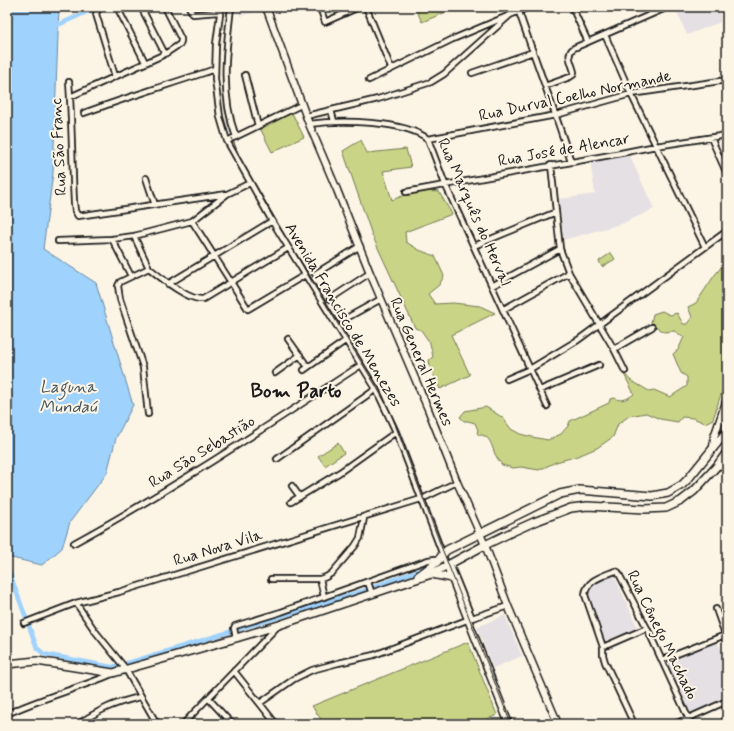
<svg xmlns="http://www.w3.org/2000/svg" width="734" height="731" viewBox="0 0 734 731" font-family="Mynerve,sans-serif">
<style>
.built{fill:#e5e0e3}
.green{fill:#c9d487;stroke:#727852}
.water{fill:#9fd2fc;stroke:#6b89a2}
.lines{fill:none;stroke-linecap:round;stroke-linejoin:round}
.canal{stroke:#9fd2fc;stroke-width:4.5}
.street-casing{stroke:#1c1c1c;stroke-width:8}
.secondary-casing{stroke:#1c1c1c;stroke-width:9}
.primary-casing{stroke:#1c1c1c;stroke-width:10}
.street{stroke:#fcf5e5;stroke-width:4.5}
.secondary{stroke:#fcf5e5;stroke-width:6}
.primary{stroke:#fcf5e5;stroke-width:7}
.tram{stroke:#1c1c1c;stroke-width:1}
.labels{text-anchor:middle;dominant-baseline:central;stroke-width:4;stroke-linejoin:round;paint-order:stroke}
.street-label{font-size:16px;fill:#1c1c1c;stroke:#fcf5e5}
.water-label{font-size:17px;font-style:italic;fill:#43535f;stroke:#fcf5e5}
.district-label{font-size:20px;font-weight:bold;fill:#1c1c1c;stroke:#fcf5e5}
</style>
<rect width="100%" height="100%" fill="#fcf5e5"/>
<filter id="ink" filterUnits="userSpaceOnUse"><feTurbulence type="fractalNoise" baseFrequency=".025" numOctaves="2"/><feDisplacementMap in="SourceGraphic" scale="8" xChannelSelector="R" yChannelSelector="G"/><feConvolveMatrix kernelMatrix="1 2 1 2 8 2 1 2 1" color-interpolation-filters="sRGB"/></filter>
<g filter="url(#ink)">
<path class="built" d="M237,7H261L262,10L240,16Z
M685,7H717L723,21L687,35L676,10Z
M629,154L654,209L621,224L563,240L559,199L595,194L590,160Z
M609,575H614L638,628L602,642L586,592L588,586Z
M505,615L522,656L493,668L477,627Z
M717,641L727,661V698L694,712L688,711L664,662Z"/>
<path class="green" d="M415,7H441L444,13L422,22Z
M291,111L304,137L272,152L259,126Z
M361,140L367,153L406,149L411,167L383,171L392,200C406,194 423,190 439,192L452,214L405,232L406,242L419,250L435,256L444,276L439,285L428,294L435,304L453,303L480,306L495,313L451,335L470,375L440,389L430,367L429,360L433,357L430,343L421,330L415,328L372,235L343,151Z
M611,253L615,259L602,267L599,261Z
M727,260V376L713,419L705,423L693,418L682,417L678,422L660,419L646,413L629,416L618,424L613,437L597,448L578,456L556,462L539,470L521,467L513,468L502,465C500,462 497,458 495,454C492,447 490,434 479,435L477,433L478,430L475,423L468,421H464L460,417L465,411L486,407L503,418L511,429L520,434L532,437L548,440L561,434L568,426L570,421L609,403L610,399L614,398C622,402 627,399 634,394L623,372L630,380L649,391L654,390L670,397L687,386V377L681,373L673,354L678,350L684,337L674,331L664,332L651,323L653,314L662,311L670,315L677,313L683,324H687L692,317L688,307L696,303L714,276Z
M338,443L344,453L325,466L318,456Z
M468,642L497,715L476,724H324L312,706Z"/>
<path class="water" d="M7,7H59L53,173L43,249L96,283L133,405L116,438L107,473L70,522L62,548L42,565L7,557Z"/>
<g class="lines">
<path class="canal" d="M58,25L91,10
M7,566L37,648L44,654L112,667L131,662L360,592L422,569"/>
<g class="street-casing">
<path id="street" d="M101,7L98,9L96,14L115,76
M117,7L145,62
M141,7L165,54
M189,7L193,14L218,12
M221,7L216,44L215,79L220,117L227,141L272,221L376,389L396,432L447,566
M231,7C226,50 220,95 236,137
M320,7L325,22L359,7
M366,7L391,68
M572,7L588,42
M519,12C536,62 555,111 571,162
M605,35L631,94L705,247
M472,73L533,52
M245,75L258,126
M369,80L453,39L529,7
M69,82C72,122 72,162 74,202L75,211L78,216L227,194L250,183
M545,86L570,77L573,75L574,72C572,63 565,54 574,48L668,7
M70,97L165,54L180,44L181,41V39L165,7
M331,110L334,121
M84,113C127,97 171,84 215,69
M306,116L378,99L431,82L444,74L510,15
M309,124C339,120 404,120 428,139L445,184L547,406
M711,138L727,174
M428,139L556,115L631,94L727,80
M227,141L301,105
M551,165L560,249L569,273L614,349L625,371
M146,178L155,205
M406,192L616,154L656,146L727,135
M192,221L248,309L305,275
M134,236L149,268
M112,239L131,276
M58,241L112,239L134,236L192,221L227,194
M474,246L556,212
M315,274L360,246
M168,284L272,221
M492,286L560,249
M330,299L370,273
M504,309L569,273
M343,320L381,299
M288,339L308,367
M614,349L652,327
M304,370L345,341
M275,373L300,355
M507,379L530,369L578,340L727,231
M540,390L599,365
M148,414L143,367L120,299L118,286L120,282L149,268C160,277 188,301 203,299L288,248
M277,459L376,389
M717,466L727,467
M292,486L300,497
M426,497L457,482
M291,502L340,472L396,432
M74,543C173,489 267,426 361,365
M450,564L472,618L508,606
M271,579H320L326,577L332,573L355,546L360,538L364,518
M320,579L324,597
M368,582L372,594
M76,603L95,631L125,668L157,724
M716,609L727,640
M24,623L76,603L119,592L421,499
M236,638L234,628L235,626L281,612L428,560L435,559L437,562
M603,647L647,628
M662,660L725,635
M234,671L276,724
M208,698L232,724
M260,703L294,679L312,670L338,663L374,655L467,620
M7,714C41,698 77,689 112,674
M78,724C101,709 114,703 140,697
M183,724L278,626
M634,724L605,662L603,655V647L585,595C586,580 603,576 615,571L618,572L647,628L691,724
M675,724L727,701"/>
</g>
<g class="secondary-casing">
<path id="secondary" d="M266,7L309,124L337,190L370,273L428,409L457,482L485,545L508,606L558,724
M713,448L714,437L727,399
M447,566L509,724"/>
</g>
<g class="primary-casing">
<path id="primary" d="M432,574L452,578
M418,576L437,562L444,553L447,550L560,494L580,490L652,496L668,493L682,485L688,479L727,431
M7,664L37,661L113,673L236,638L279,625L431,574L485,545L514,531L534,522L571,508L587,506L645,509L666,508L681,501L694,491L717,466L727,452"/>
</g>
<use href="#street" class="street"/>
<use href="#secondary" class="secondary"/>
<use href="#primary" class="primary"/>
<path class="tram" d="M232,138L240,158L312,282L376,386L390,411L441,546L511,724"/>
</g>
</g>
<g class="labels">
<g class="street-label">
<text transform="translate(575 96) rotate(-12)">Rua Durval Coelho Normande</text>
<text transform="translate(59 147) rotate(-93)">Rua São Franc</text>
<text transform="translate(564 150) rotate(-10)">Rua José de Alencar</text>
<text transform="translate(474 212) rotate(66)">Rua Marquês do Herval</text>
<text transform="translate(343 315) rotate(59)">Avenida Francisco de Menezes</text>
<text transform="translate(421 362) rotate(67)">Rua General Hermes</text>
<text transform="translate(202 452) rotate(-32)">Rua São Sebastião</text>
<text transform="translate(218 548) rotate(-17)">Rua Nova Vila</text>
<text transform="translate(662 635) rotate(64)">Rua Cônego Machado</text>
</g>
<g class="water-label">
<text x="68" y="387">Laguna<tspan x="68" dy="20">Mundaú</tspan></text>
</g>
<g class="district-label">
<text x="296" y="391">Bom Parto</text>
</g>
</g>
<rect width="734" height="731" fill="none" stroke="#fcf5e5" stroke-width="24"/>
<rect x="12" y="12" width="710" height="707" fill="none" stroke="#1c1c1c" stroke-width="1.5" filter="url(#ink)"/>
</svg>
